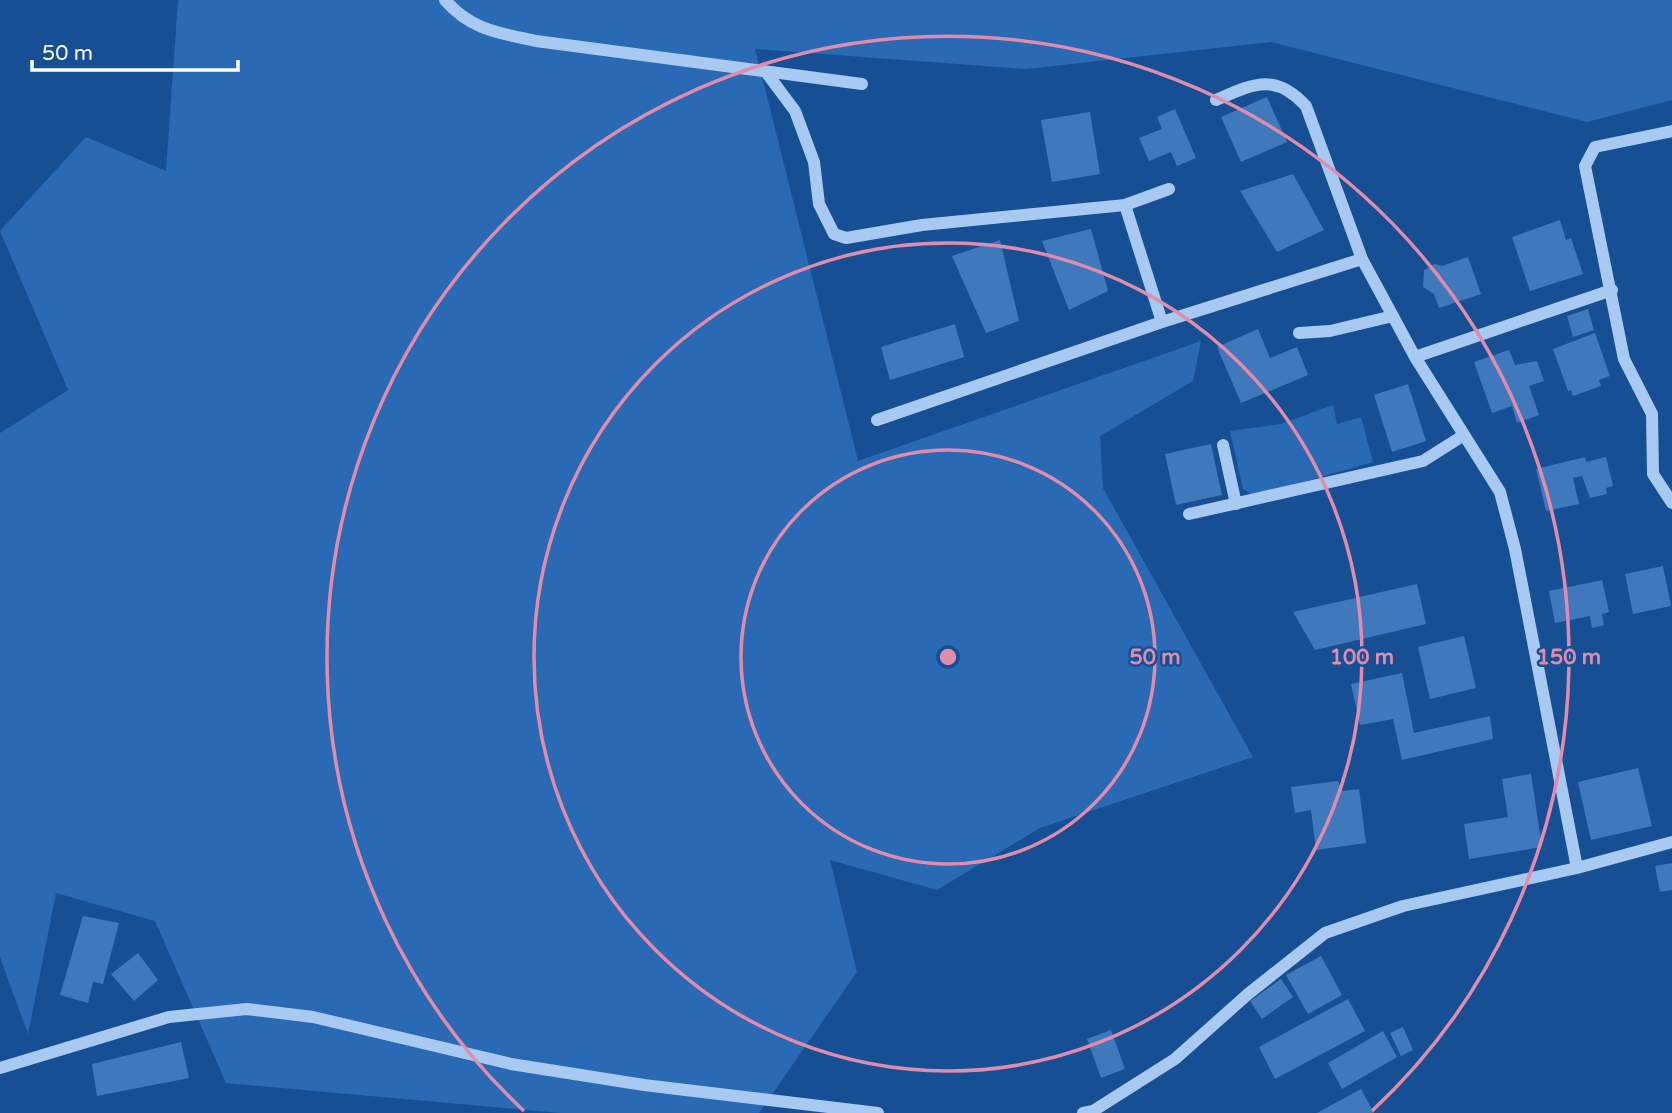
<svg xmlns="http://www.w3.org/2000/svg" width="1672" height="1113" viewBox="0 0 1672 1113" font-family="'Varela Round',sans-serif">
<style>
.green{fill:#2a69b3}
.building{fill:#4078bc}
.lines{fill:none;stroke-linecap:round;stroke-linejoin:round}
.minor{stroke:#a8c9f1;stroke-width:12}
.ring{fill:none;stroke:#e08cad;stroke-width:3.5}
.centre{fill:#e08cad;stroke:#174f95;stroke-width:3.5}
.ring-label{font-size:21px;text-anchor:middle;font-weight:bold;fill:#e08cad;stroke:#174f95;stroke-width:5;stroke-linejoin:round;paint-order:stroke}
</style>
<rect width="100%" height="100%" fill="#174f95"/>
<path class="green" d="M178,0H1672V100L1587,122L1271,42L1026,69L755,49L858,461L1201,341L1193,381L1100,436L1103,488L1253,757L1040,828L937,890L830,860L857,972L759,1113H561L226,1083L155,921L56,893L28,1034L0,957V433L68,390L0,231L86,137L166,171Z
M1333,405L1337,424L1361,417L1373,462L1254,496L1243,489L1230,431L1281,424Z"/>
<path class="building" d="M1267,97L1287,142L1241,162L1221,117Z
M1175,109L1196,158L1177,166L1171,152L1149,161L1139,138L1162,129L1157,117Z
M1090,112L1100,174L1052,182L1041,120Z
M1293,174L1324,230L1277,252L1240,191Z
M1560,220L1566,240L1571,238L1583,274L1530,291L1512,237Z
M1091,229L1108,291L1069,310L1042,241Z
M1000,240L1019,321L986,333L952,256Z
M1468,257L1481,294L1439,308L1434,294L1423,287L1424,270L1435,264L1442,266Z
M1588,309L1594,330L1573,337L1567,316Z
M955,324L964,357L890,380L881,347Z
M1258,329L1270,358L1297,347L1308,375L1241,403L1217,347Z
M1595,333L1610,376L1599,380L1601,386L1573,396L1571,390L1568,391L1553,349Z
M1509,350L1515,365L1537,361L1544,381L1529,386L1539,415L1517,423L1512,406L1492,413L1474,362Z
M1408,384L1426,441L1392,452L1374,395Z
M1211,444L1222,495L1176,505L1165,454Z
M1585,457L1586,462L1606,457L1613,486L1606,488L1607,494L1590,498L1582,476L1573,478L1579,504L1546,511L1536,469Z
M1663,566L1671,606L1633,614L1625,574Z
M1602,580L1609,612L1602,614L1604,625L1592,628L1590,616L1555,623L1549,591Z
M1417,584L1426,624L1315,650L1293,612Z
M1464,636L1476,688L1430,699L1418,647Z
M1402,673L1414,733L1490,716L1493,739L1402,760L1393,719L1360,725L1351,684Z
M1638,768L1652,826L1591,840L1578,782Z
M1531,774L1542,847L1469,859L1464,824L1508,817L1502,779Z
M1338,781L1343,791L1359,789L1366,843L1316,850L1311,810L1295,813L1291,787Z
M1672,863V890L1660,892L1655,866Z
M83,916L119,923L103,984L93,982L88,1003L60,995Z
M138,953L158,980L134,1001L111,974Z
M1321,956L1342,995L1308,1014L1286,975Z
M1281,979L1293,997L1262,1019L1250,1001Z
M1348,999L1365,1031L1275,1079L1259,1047Z
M1403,1027L1413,1050L1401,1056L1390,1033Z
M1111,1030L1125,1069L1101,1078L1087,1039Z
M1383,1031L1397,1057L1342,1089L1328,1063Z
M181,1042L189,1078L97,1096L92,1064Z
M1361,1089L1374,1113H1317Z"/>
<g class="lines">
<path class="minor" d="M445,0C471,30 499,33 536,41L862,84
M766,72L795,111L814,162L819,204L834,234L846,238L922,225L1125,205L1169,189
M1216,100C1253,84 1275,72 1306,106L1362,259L1415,357L1500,492L1515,549L1577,868
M1672,131L1595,147L1585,166L1624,359L1652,414L1653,474L1672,503
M1125,205L1162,322
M1299,333L1330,331L1393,316
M1415,357L1612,290
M877,420L1162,322L1362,259
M1223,445L1236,504
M1189,514L1423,461L1464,435
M0,1068L169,1017L247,1009L313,1017L511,1064L644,1085L878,1113
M1083,1113L1093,1111L1175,1059L1248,994L1325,933L1403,906L1577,868L1672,842"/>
</g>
<g class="ring">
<circle cx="948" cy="657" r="207"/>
<circle cx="948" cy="657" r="414"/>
<path d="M524 1111A621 621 0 1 1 1372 1111"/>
</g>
<circle cx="948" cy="657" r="10" class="centre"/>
<g class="ring-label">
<text x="1155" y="664">50 m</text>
<text x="1362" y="664">100 m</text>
<text x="1569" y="664">150 m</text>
</g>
<path d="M32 60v10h206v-10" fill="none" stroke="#ffffff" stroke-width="3.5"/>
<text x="42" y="60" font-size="21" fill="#ffffff" stroke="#174f95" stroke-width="5" paint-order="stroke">50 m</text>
</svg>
